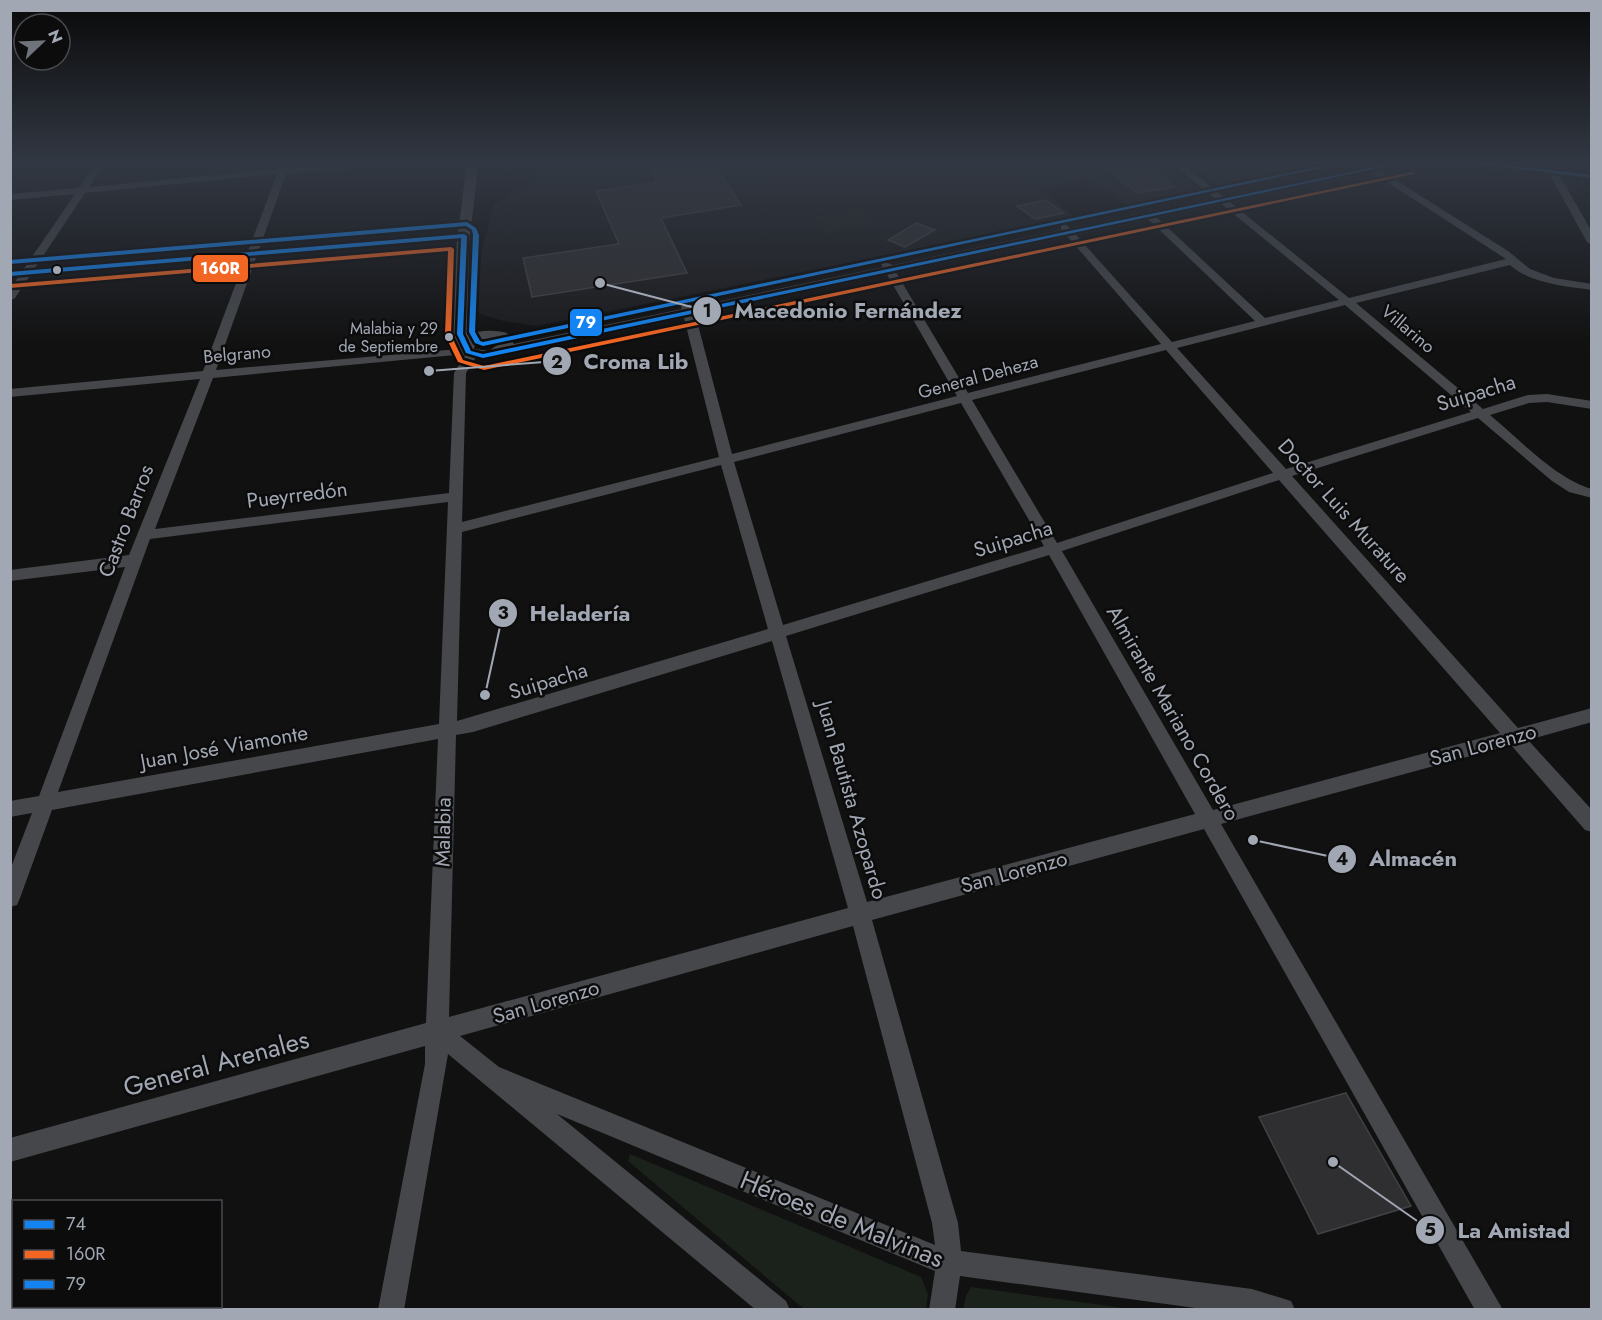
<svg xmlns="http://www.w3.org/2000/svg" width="1602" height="1320" viewBox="0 0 1602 1320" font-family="Jost,sans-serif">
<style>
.built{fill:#1b1b1d}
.green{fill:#1b221b}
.building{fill:#2f2f31;stroke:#404245;stroke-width:1.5}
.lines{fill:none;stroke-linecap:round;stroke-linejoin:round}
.minor{fill:#45474a;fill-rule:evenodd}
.major{fill:#47494c;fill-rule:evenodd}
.bus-1-casing{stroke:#0c0c0d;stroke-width:5}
.bus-2-casing{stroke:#0c0c0d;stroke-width:5}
.bus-3-casing{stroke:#0c0c0d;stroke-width:5}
.bus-1{fill:#1384f1;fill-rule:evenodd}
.bus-2{fill:#f26522;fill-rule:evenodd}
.bus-3{fill:#1384f1;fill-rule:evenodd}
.bus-dot{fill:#a1a8b4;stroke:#0c0c0d;stroke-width:2}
.labels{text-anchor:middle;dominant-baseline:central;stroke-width:5;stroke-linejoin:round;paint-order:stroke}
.far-bus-label{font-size:16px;fill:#a1a8b4;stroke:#0c0c0d;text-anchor:end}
.far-street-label{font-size:18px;fill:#a1a8b4;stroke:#0c0c0d}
.street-label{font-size:21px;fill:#a1a8b4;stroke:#0c0c0d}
.near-street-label{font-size:26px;fill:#a1a8b4;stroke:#0c0c0d}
.leader{fill:none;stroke:#a1a8b4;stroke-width:2}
.callout-dot{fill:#a1a8b4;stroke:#0c0c0d;stroke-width:2}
.mark-label{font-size:18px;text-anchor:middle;font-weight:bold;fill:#111}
.callout-label{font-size:22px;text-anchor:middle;font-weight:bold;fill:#a1a8b4;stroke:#0c0c0d;stroke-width:5;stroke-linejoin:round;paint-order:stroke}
.line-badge{stroke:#0c0c0d;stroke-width:2}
.badge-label{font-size:16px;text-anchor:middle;font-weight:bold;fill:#fff}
</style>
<rect width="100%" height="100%" fill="#111"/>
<path class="built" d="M537,161H1165L1199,190L1126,205L1088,181L1040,187L1074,217L536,326L503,321L480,314L478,311L481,253L494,204L537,179Z
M1185,161H1348L1219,188Z"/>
<path class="green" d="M862,209L875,225L826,233L814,217Z
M630,1154L921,1277L928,1294L926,1309H804L628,1161Z
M971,1287L1131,1309H963L966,1296Z"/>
<path class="building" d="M647,161H712L741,205L661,218L687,273L532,297L523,258L619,244L596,191L657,182Z
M1096,161H1140L1175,187L1137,193Z
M1046,200L1064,213L1035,219L1017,206Z
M916,223L935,230L905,247L888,240Z
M1346,1093L1411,1206L1318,1234L1259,1117Z"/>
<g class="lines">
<path class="minor" d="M97,161H105L89,187L279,169L282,161H290L288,168L361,161H394L390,164L286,174L216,370L471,348L478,354L466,373L462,522L719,457L681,306L683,304L687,303L693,306L732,454L957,396L881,264L882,262L891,264L968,393L1161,344L1061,229V225H1067L1172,342L1255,321L1146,217V213H1152L1265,318L1339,300L1169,161H1179L1349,298L1506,259L1364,167L1363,165L1367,162L1508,251L1530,269L1554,278L1592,284V290C1565,286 1531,284 1510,265L1356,303L1483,409L1528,395L1547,394L1592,401V409L1547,402L1529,403L1490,415C1519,439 1556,479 1592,489V498L1569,492L1552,481L1478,418L1292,476L1518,728L1592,708V722L1528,740L1592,810V832L1585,830L1511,745L1221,824L1503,1310H1475L1204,829L872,920L958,1223L961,1251L1252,1289L1291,1301L1295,1310H1210L960,1276L955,1310H929L935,1271L557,1114L786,1301L790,1310H756L448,1054L404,1310H378L425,1064V1046L10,1162V1138L426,1023L438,739L52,810L20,898L17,905L10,907V870L32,813L10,817V801L39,796L125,567L10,581V570L129,555L200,379L10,397V389L203,371L277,174L85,193L15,298L10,301V289L75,194L10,200V194L79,188ZM1345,305L1471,412L1286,469L1177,348ZM1166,350L1273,473L1057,543L972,400ZM466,354L454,373L449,493L155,529L213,378ZM961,403L1044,546L783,625L734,462ZM721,465L768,629L457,721L462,532ZM1279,480L1500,733L1213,810L1062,551ZM448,502L439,724L58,792L150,539ZM1049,555L1195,814L867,902L786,636ZM772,641L848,908L449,1017L456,735L473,732ZM853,926L932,1223L935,1245L499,1067L460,1036Z
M1453,161H1480L1592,174V180L1560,176L1592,232V245L1587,242L1550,175L1457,164Z"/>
<path class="major" d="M467,161H479L469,243L467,334C480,331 492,329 507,333L514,344L1393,161H1416L1410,164L484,360L463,355L453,334L452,322L457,240L10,278V270L458,233ZM483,339H497L500,343L489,351L474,349L475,344Z"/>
<g class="bus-1-casing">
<path id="bus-1" d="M1403,161H1412L483,358L466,353L457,334L461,238L10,276V272L464,234L467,236L463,334L471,351L483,354Z
M1455,161H1470L1592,175V178Z"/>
</g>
<g class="bus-2-casing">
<path id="bus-2" d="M1412,172L1414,173V174L484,370L458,362L445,335L448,251L10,288L11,284L451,247L454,249L451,335L463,360L484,366Z"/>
</g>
<g class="bus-3-casing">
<path id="bus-3" d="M1345,161H1354L483,346L475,343L469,332L473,235L472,230L466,226L10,264V260L467,222L476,228L479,235L475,332L480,341L483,342Z"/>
</g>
<use href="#bus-1" class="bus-1"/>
<use href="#bus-2" class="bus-2"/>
<use href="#bus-3" class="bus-3"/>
</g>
<linearGradient id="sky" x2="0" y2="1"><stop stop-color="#090909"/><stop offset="0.47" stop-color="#323843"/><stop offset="1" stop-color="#323843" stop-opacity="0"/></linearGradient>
<rect width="1602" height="346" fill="url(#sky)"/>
<g class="bus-dot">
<circle cx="57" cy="270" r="5"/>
<circle cx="449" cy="337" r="5"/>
</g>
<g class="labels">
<g class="far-bus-label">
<text x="438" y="328">Malabia y 29<tspan x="438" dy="18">de Septiembre</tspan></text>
</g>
<g class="far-street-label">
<text transform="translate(1408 329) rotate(40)">Villarino</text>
<text transform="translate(237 354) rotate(-5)">Belgrano</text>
<text transform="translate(978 377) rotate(-15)">General Deheza</text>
</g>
<g class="street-label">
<text transform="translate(1476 393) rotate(-17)">Suipacha</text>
<text transform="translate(297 495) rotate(-7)">Pueyrredón</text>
<text transform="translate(1344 511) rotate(48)">Doctor Luis Murature</text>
<text transform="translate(126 521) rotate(-69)">Castro Barros</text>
<text transform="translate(1013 539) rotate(-17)">Suipacha</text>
<text transform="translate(548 681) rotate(-17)">Suipacha</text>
<text transform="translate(1173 713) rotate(60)">Almirante Mariano Cordero</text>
<text transform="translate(1483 745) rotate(-15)">San Lorenzo</text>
<text transform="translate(224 747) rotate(-10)">Juan José Viamonte</text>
<text transform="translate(852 800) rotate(74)">Juan Bautista Azopardo</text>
<text transform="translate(443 832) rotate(-89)">Malabia</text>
<text transform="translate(1014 872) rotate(-15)">San Lorenzo</text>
<text transform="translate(546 1002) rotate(-16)">San Lorenzo</text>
</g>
<g class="near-street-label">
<text transform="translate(216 1063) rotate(-15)">General Arenales</text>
<text transform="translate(842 1219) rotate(22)">Héroes de Malvinas</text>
</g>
</g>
<path class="leader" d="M600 283L707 311M429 371L557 361M485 695L503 613M1253 840L1342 859M1333 1162L1430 1230"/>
<g class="callout-dot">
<circle cx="600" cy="283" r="6"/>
<circle cx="429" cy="371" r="6"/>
<circle cx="485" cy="695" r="6"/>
<circle cx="1253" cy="840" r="6"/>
<circle cx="1333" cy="1162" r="6"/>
<circle cx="707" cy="311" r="15"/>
<circle cx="557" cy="361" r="15"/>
<circle cx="503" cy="613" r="15"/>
<circle cx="1342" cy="859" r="15"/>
<circle cx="1430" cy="1230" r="15"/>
</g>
<g class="mark-label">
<text x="707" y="317">1</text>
<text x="557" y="368">2</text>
<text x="503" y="619">3</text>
<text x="1342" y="865">4</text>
<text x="1430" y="1236">5</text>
</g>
<g class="callout-label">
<text x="848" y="318">Macedonio Fernández</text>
<text x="636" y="369">Croma Lib</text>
<text x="580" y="621">Heladería</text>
<text x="1413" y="866">Almacén</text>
<text x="1514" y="1238">La Amistad</text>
</g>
<g class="line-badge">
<rect x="192" y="254" width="57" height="29" rx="6" fill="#f26522"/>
<rect x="569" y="308" width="34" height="29" rx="6" fill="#1384f1"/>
</g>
<g class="badge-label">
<text x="220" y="274">160R</text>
<text x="586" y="328">79</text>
</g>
<rect width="1602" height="1320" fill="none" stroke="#a1a8b4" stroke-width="24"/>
<rect x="12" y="1200" width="210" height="108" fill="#0c0c0d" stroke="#484a50" stroke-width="1.5"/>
<rect x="24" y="1220" width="30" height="9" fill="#1384f1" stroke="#484a50" stroke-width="1.5"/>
<text x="66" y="1230" font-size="18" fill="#a1a8b4">74</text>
<rect x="24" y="1250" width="30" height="9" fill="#f26522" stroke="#484a50" stroke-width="1.5"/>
<text x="66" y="1260" font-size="18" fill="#a1a8b4">160R</text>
<rect x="24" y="1280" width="30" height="9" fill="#1384f1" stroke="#484a50" stroke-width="1.5"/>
<text x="66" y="1290" font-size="18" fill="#a1a8b4">79</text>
<g transform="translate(42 42) rotate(67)"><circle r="28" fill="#0c0c0d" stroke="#484a50" stroke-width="1.5"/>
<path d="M0-4.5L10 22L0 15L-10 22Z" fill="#6f737b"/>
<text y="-9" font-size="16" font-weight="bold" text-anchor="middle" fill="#a1a8b4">N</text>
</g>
</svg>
